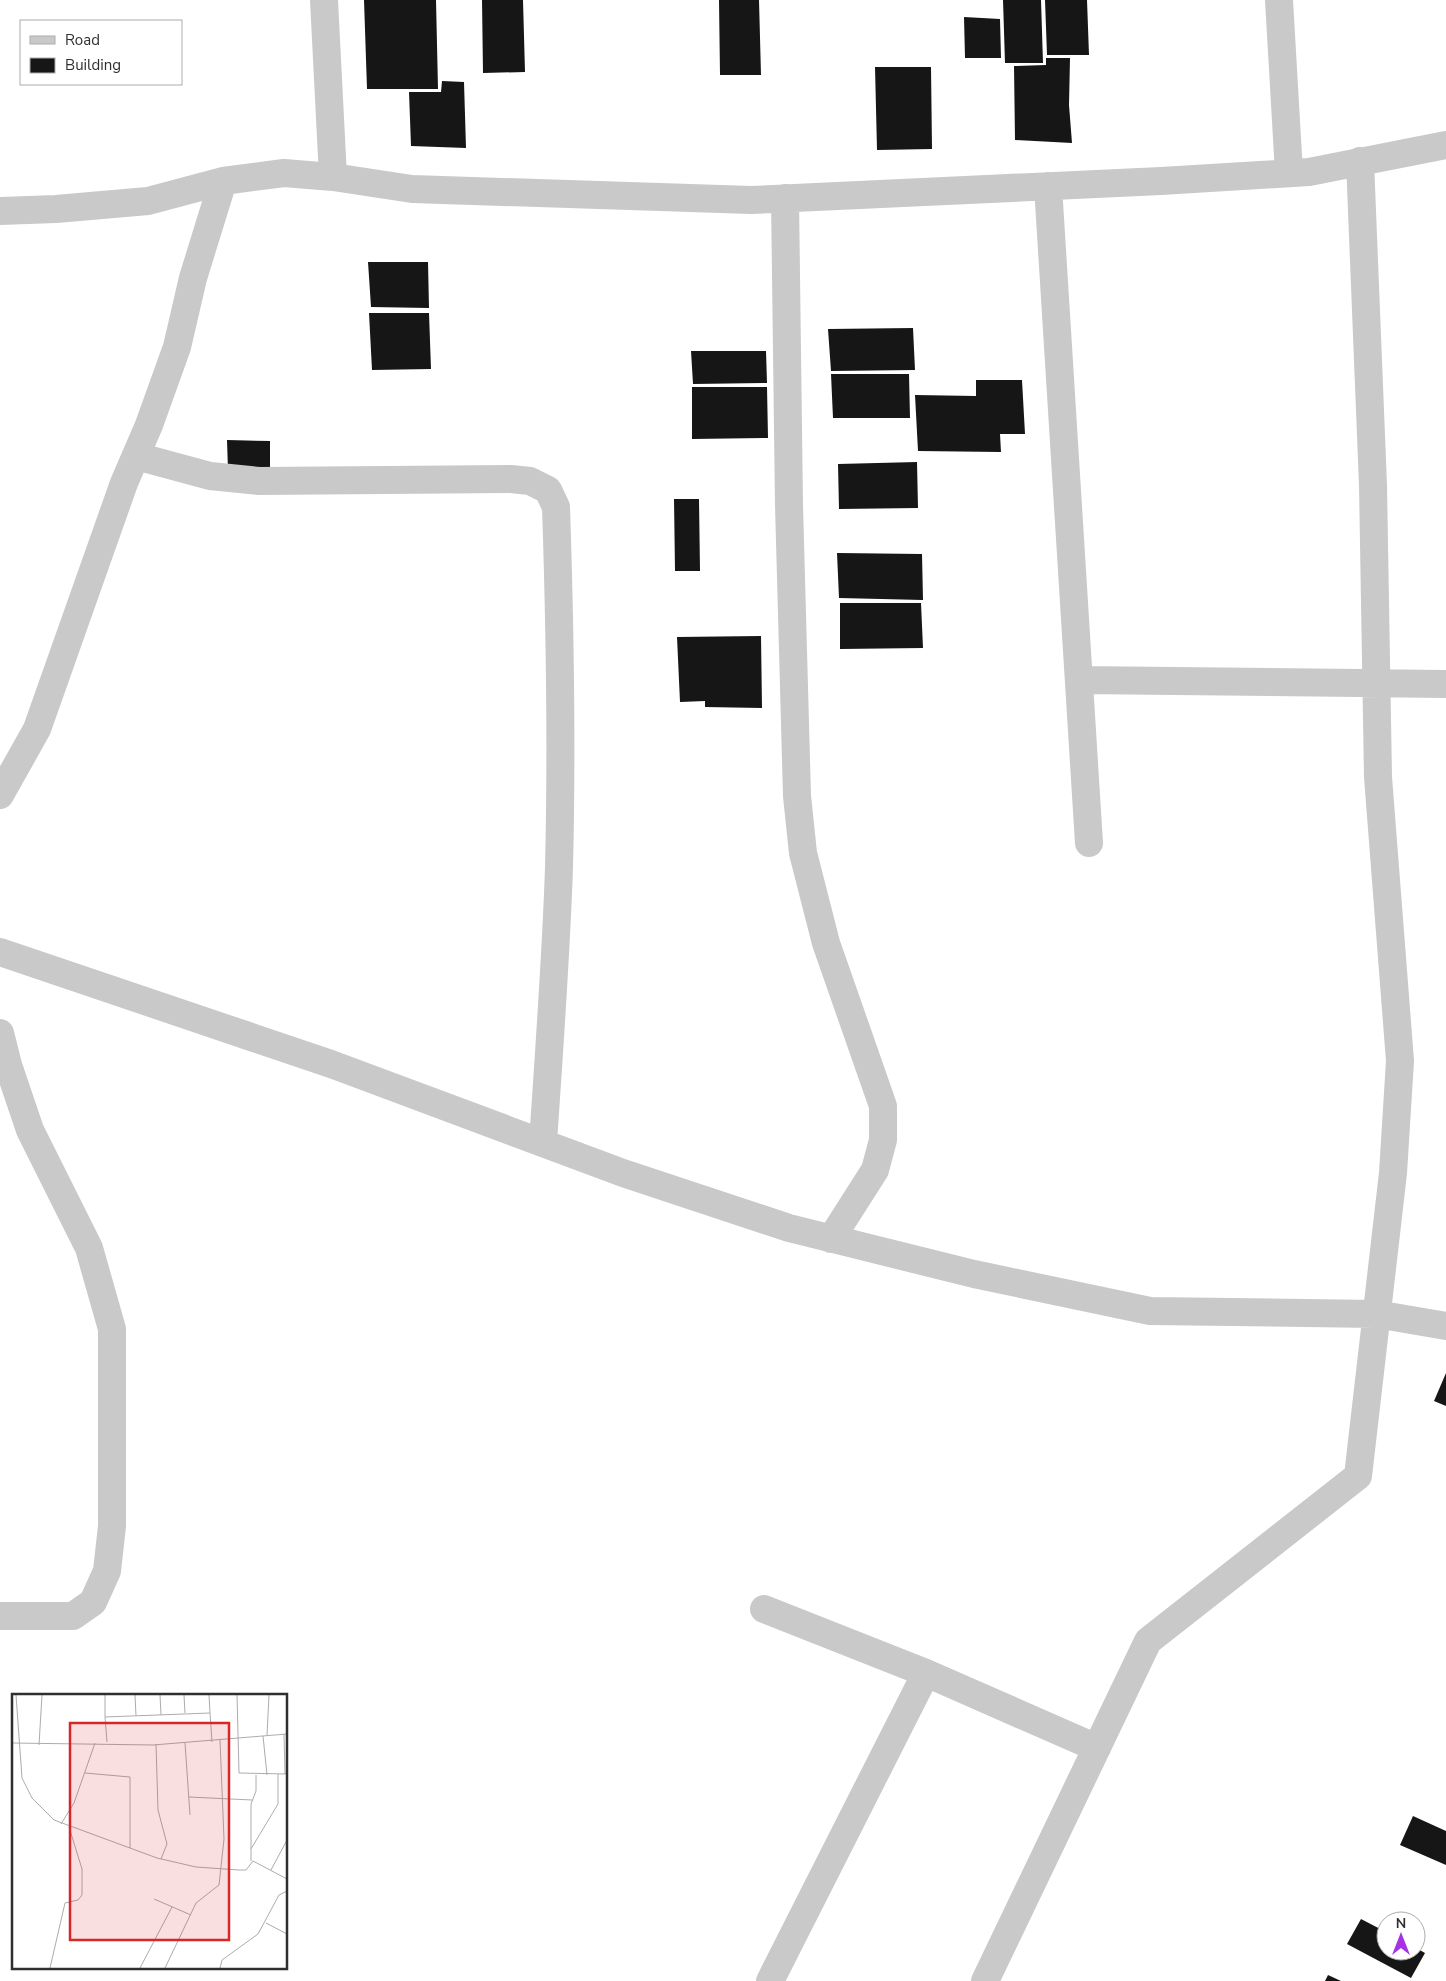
<svg xmlns="http://www.w3.org/2000/svg" width="1446" height="1981" viewBox="0 0 1446 1981" font-family="'Nunito Sans',sans-serif">
<style>
.building{fill:#161616}
.lines{fill:none;stroke-linecap:round;stroke-linejoin:round}
.minor{stroke:#c9c9c9;stroke-width:28}
.inset-road{fill:none;stroke:#acacac;stroke-width:1}
.view{fill:#d62828;fill-opacity:0.15;stroke:#d62828;stroke-width:2.5}
.inset-edge{fill:none;stroke:#2f2f2f;stroke-width:2.5}
</style>
<rect width="100%" height="100%" fill="#fff"/>
<path class="building" d="M364,0H436L438,89H367Z
M482,0H523L525,72L483,73Z
M719,0H759L761,75H720Z
M1003,0H1041L1043,63H1005Z
M1045,0H1087L1089,55H1047Z
M964,17L1000,19L1001,58H965Z
M1046,58H1070L1069,105L1072,143L1015,140L1014,66L1046,65Z
M875,67H931L932,149L877,150Z
M442,81L464,82L466,148L411,146L409,92H441Z
M368,262H428L429,308L371,307Z
M369,313H429L431,369L372,370Z
M913,328L915,370L831,371L828,329Z
M691,351H766L767,383L693,384Z
M831,374H909L910,418H833Z
M976,380H1022L1025,434H1000L1001,452L918,451L915,395L976,396Z
M692,387H767L768,438L692,439Z
M227,440L270,441V473L228,471Z
M917,462L918,508L839,509L838,464Z
M674,499H699L700,571H675Z
M837,553L922,554L923,600L839,598Z
M840,603H921L923,648L840,649Z
M761,636L762,708L705,707V701L680,702L677,637Z
M1446,1373V1406L1434,1401Z
M1413,1816L1446,1831V1865L1400,1845Z
M1361,1919L1386,1932V1951H1416V1948L1425,1953L1411,1978L1347,1944Z
M1328,1975L1341,1981H1325Z"/>
<g class="lines">
<path class="minor" d="M324,0L333,177
M1279,0L1289,173
M1048,186L1089,843
M785,198L789,505L797,796L803,853L826,943L883,1106V1140L875,1170L831,1239
M0,211L56,209L148,201L223,181L284,173L333,177L412,189L751,200L1161,181L1309,172L1446,145
M136,456L210,476L259,481L511,479L530,481L548,490L556,507C560,627 562,747 559,867C556,959 549,1051 543,1143
M1079,680L1446,684
M0,795L37,729L124,483L149,425L177,347L193,278L223,181
M0,952L331,1064L623,1173L789,1228L974,1274L1150,1311L1376,1314L1446,1326
M0,1033L8,1065L30,1130L89,1248L112,1329V1526L107,1571L93,1602L73,1616H0
M764,1609L926,1673L1097,1748
M770,1981L926,1673
M985,1981L1148,1641L1358,1476L1393,1173L1400,1061L1378,777L1373,485L1360,161"/>
</g>
<g transform="translate(12 1694)">
<rect width="275" height="275" fill="#fff"/>
<path class="inset-road" d="M4,1L10,84L20,104L42,126L145,164L184,173L227,176H234L241,167L275,185M93,1V23L198,19L197,1M123,1L124,22M148,1L149,21M172,1L173,19M225,1L227,79L275,80M198,19L200,48M93,23L95,48M272,40L273,80M255,41L257,1M251,42L255,81M0,49L141,51L275,40M173,49L178,121M144,50L146,116L155,150L149,165M27,51L30,1M73,79L118,83V154M177,103L240,106M49,130L62,109L83,49M239,155L266,110V80M239,167V110L244,97V81M259,176L275,146M142,205L179,221M254,229L275,240M38,274L53,209L66,206L70,201V175L57,133M128,274L160,213M153,274L184,209L207,191L212,145L208,46M208,274L210,266L246,240L267,201L275,197"/>
<path class="view" d="M58,29H217V246H58Z"/>
<rect width="275" height="275" class="inset-edge"/>
</g>
<rect x="20" y="20" width="162" height="65" fill="#ffffff" stroke="#acacac"/>
<rect x="30" y="36" width="25" height="8" fill="#c9c9c9" stroke="#acacac"/>
<text x="65" y="45" font-size="15" fill="#2f2f2f">Road</text>
<rect x="30" y="58" width="25" height="15" fill="#161616" stroke="#acacac"/>
<text x="65" y="70" font-size="15" fill="#2f2f2f">Building</text>
<g transform="translate(1401 1936)"><circle r="24" fill="#ffffff" stroke="#acacac"/>
<path d="M0-4L9 19L0 12L-9 19Z" fill="#a632e6"/>
<text y="-8" font-size="14" font-weight="bold" text-anchor="middle" fill="#2f2f2f">N</text>
</g>
</svg>
